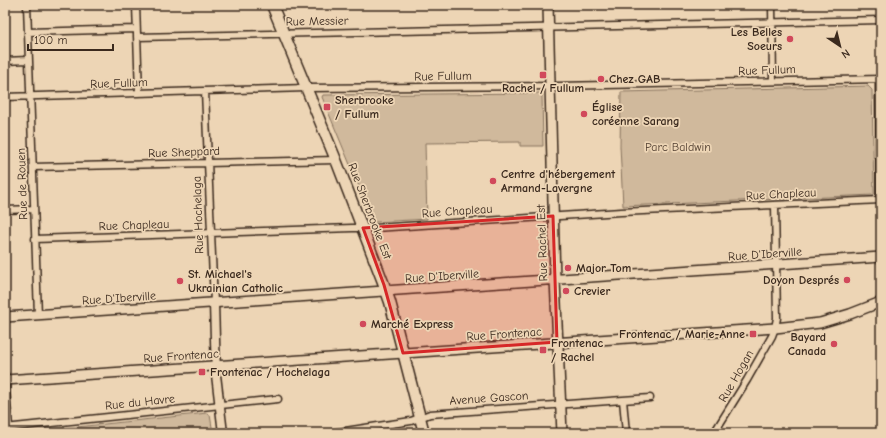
<svg xmlns="http://www.w3.org/2000/svg" width="886" height="438" viewBox="0 0 886 438" font-family="'Comic Neue',sans-serif">
<style>
.green{fill:#d0b99c;stroke:#86725d}
.lines{fill:none;stroke-linecap:round;stroke-linejoin:round}
.minor-casing{stroke:#3b2a1e;stroke-width:9}
.tertiary-casing{stroke:#3b2a1e;stroke-width:11}
.secondary-casing{stroke:#3b2a1e;stroke-width:12}
.primary-casing{stroke:#3b2a1e;stroke-width:13}
.minor{stroke:#edd5b5;stroke-width:6}
.tertiary{stroke:#edd5b5;stroke-width:8}
.secondary{stroke:#edd5b5;stroke-width:9}
.primary{stroke:#edd5b5;stroke-width:10}
.marked{fill:#d62828;fill-opacity:0.2;stroke:#d62828;stroke-width:3;stroke-linejoin:round}
.poi-dot{fill:#d1495b;stroke:#edd5b5;stroke-width:1.5}
.labels{text-anchor:middle;dominant-baseline:central;stroke-width:3.5;stroke-linejoin:round;paint-order:stroke}
.street-label{font-size:12px;fill:#3b2a1e;stroke:#edd5b5}
.poi-label{font-size:12px;font-weight:bold;fill:#3b2a1e;stroke:#edd5b5;text-anchor:start}
.park-label{font-size:12px;fill:#513f31;stroke:#edd5b5}
</style>
<rect width="100%" height="100%" fill="#edd5b5"/>
<filter id="ink" filterUnits="userSpaceOnUse"><feTurbulence type="fractalNoise" baseFrequency=".025" numOctaves="2"/><feDisplacementMap in="SourceGraphic" scale="8" xChannelSelector="R" yChannelSelector="G"/><feConvolveMatrix kernelMatrix="1 2 1 2 8 2 1 2 1" color-interpolation-filters="sRGB"/></filter>
<g filter="url(#ink)">
<path class="green" d="M868,86L872,90L874,194L873,195L623,206L620,146L621,92Z
M540,93L542,94L543,146H520V142L425,143L427,219L376,222L373,220L322,97L323,95Z
M207,413L210,415L213,433H21Z"/>
<g class="lines">
<g class="minor-casing">
<path id="minor" d="M27,5L38,315
M136,5L139,93
M772,5L773,81
M28,32L136,29
M137,37C385,31 633,26 881,20
M5,61L28,60
M879,79L880,200
M205,91L214,303
M5,97L306,88L559,86L881,79
M33,167L336,160
M5,210L34,209
M35,239L352,228H375L621,212L881,200
M5,375L9,427
M623,400L626,433
M5,428L278,399
M332,433L411,421L430,414L650,398
M714,433L747,380L772,336L775,328L777,318L775,205"/>
</g>
<g class="tertiary-casing">
<path id="tertiary" d="M214,303L216,375L223,433"/>
</g>
<g class="secondary-casing">
<path id="secondary" d="M548,5L555,280L562,433
M5,317L881,257
M5,380L775,328L820,323L850,314L881,302"/>
</g>
<g class="primary-casing">
<path id="primary" d="M272,5L336,160L383,282L390,302L424,433"/>
</g>
<use href="#minor" class="minor"/>
<use href="#tertiary" class="tertiary"/>
<use href="#secondary" class="secondary"/>
<use href="#primary" class="primary"/>
</g>
</g>
<path class="marked" d="M553,216L557,342L403,353L384,285L363,228Z"/>
<g class="poi-dot">
<circle cx="790" cy="39" r="4"/>
<rect x="539" y="71" width="8" height="8" rx="2"/>
<circle cx="601" cy="79" r="4"/>
<rect x="323" y="103" width="8" height="8" rx="2"/>
<circle cx="584" cy="114" r="4"/>
<circle cx="493" cy="181" r="4"/>
<circle cx="568" cy="268" r="4"/>
<circle cx="847" cy="280" r="4"/>
<circle cx="180" cy="281" r="4"/>
<circle cx="566" cy="291" r="4"/>
<circle cx="363" cy="324" r="4"/>
<rect x="749" y="330" width="8" height="8" rx="2"/>
<circle cx="834" cy="344" r="4"/>
<rect x="539" y="346" width="8" height="8" rx="2"/>
<rect x="198" y="368" width="8" height="8" rx="2"/>
</g>
<g class="labels">
<g class="street-label">
<text transform="translate(317 21) rotate(-1)">Rue Messier</text>
<text transform="translate(767 70) rotate(-2)">Rue Fullum</text>
<text transform="translate(443 76) rotate(-1)">Rue Fullum</text>
<text transform="translate(119 83) rotate(-2)">Rue Fullum</text>
<text transform="translate(184 152) rotate(-2)">Rue Sheppard</text>
<text transform="translate(22 184) rotate(-92)">Rue de Rouen</text>
<text transform="translate(781 194) rotate(-3)">Rue Chapleau</text>
<text transform="translate(370 211) rotate(69)">Rue Sherbrooke Est</text>
<text transform="translate(457 211) rotate(-4)">Rue Chapleau</text>
<text transform="translate(198 215) rotate(-92)">Rue Hochelaga</text>
<text transform="translate(134 225) rotate(-2)">Rue Chapleau</text>
<text transform="translate(542 243) rotate(-92)">Rue Rachel Est</text>
<text transform="translate(765 254) rotate(-4)">Rue D'Iberville</text>
<text transform="translate(442 276) rotate(-4)">Rue D'Iberville</text>
<text transform="translate(119 298) rotate(-4)">Rue D'Iberville</text>
<text transform="translate(504 334) rotate(-4)">Rue Frontenac</text>
<text transform="translate(181 356) rotate(-4)">Rue Frontenac</text>
<text transform="translate(736 376) rotate(-60)">Rue Hogan</text>
<text transform="translate(489 398) rotate(-4)">Avenue Gascon</text>
<text transform="translate(140 402) rotate(-6)">Rue du Havre</text>
</g>
<g class="poi-label">
<text x="782" y="32" text-anchor="end">Les Belles<tspan x="782" dy="14">Soeurs</tspan></text>
<text x="609" y="79">Chez GAB</text>
<text x="543" y="88" text-anchor="middle">Rachel / Fullum</text>
<text x="335" y="100">Sherbrooke<tspan x="335" dy="14">/ Fullum</tspan></text>
<text x="592" y="107">Église<tspan x="592" dy="14">coréenne Sarang</tspan></text>
<text x="501" y="174">Centre d'hébergement<tspan x="501" dy="14">Armand-Lavergne</tspan></text>
<text x="576" y="268">Major Tom</text>
<text x="188" y="274">St. Michael's<tspan x="188" dy="14">Ukrainian Catholic</tspan></text>
<text x="839" y="280" text-anchor="end">Doyon Després</text>
<text x="574" y="291">Crevier</text>
<text x="371" y="324">Marché Express</text>
<text x="745" y="334" text-anchor="end">Frontenac / Marie-Anne</text>
<text x="826" y="337" text-anchor="end">Bayard<tspan x="826" dy="14">Canada</tspan></text>
<text x="551" y="343">Frontenac<tspan x="551" dy="14">/ Rachel</tspan></text>
<text x="210" y="372">Frontenac / Hochelaga</text>
</g>
<g class="park-label">
<text x="678" y="147">Parc Baldwin</text>
</g>
</g>
<rect width="886" height="438" fill="none" stroke="#edd5b5" stroke-width="20"/>
<rect x="10" y="10" width="866" height="418" fill="none" stroke="#3b2a1e" stroke-width="1.5" filter="url(#ink)"/>
<g transform="translate(840 46) rotate(145)" stroke="#edd5b5" stroke-width="3" paint-order="stroke">
<path d="M0-3L7 15L0 10L-7 15Z" fill="#3b2a1e"/>
<text y="-6" font-size="11" font-weight="bold" text-anchor="middle" fill="#3b2a1e">N</text>
</g>
<path d="M28 44v6h85v-6" fill="none" stroke="#3b2a1e" stroke-width="2"/>
<text x="34" y="44" font-size="12" fill="#3b2a1e" stroke="#edd5b5" stroke-width="3" paint-order="stroke">100 m</text>
</svg>
